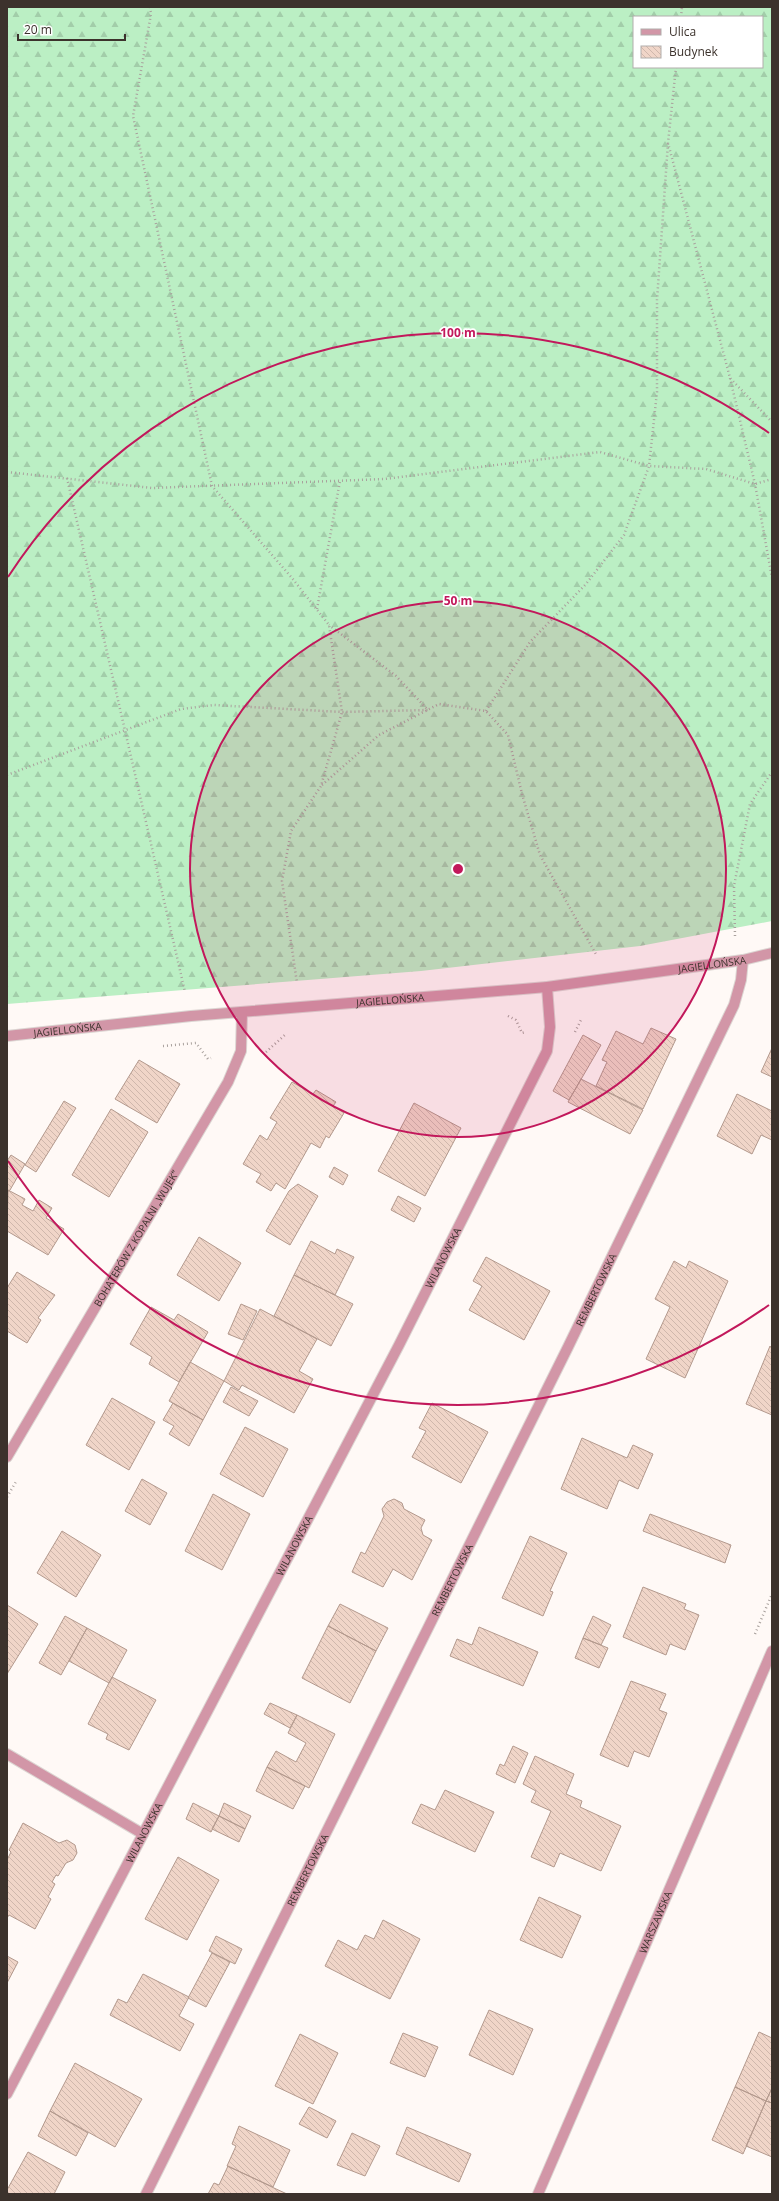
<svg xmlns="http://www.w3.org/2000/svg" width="779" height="2201" viewBox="0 0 779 2201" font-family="'Open Sans',sans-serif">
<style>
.forest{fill:url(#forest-firs);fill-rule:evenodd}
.building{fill:url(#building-back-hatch);stroke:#b3998d}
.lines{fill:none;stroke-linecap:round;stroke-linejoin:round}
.minor-casing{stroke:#dcd5d2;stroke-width:12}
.path{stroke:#a9a19d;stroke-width:2.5;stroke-dasharray:1 3;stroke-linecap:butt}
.minor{stroke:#d296a7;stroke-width:10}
.ring{fill:none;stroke:#c2185b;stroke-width:2}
.labels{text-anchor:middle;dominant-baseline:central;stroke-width:3.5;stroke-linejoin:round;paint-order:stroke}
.street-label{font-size:10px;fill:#3c322c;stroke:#fff}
.centre{fill:#c2185b;stroke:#fff;stroke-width:2}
.ring-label{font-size:12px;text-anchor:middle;font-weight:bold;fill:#c2185b;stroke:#fff;stroke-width:3.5;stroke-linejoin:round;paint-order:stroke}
</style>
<defs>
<pattern id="forest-firs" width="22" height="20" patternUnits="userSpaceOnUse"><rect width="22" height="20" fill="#bbefc4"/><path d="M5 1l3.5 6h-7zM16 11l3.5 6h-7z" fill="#a2cda9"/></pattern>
<pattern id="building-back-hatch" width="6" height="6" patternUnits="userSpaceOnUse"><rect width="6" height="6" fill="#f0d5c8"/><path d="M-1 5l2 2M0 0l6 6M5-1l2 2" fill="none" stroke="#cfb7ac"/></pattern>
</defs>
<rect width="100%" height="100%" fill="#fff9f6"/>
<path class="forest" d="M7,7H772V921L640,946L421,971L7,1004ZM634,17H762V67H634Z"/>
<path class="building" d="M651,1028L676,1039L643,1109L596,1086L607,1062L602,1060L616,1031L643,1044Z
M583,1035L601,1045L569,1100L553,1091Z
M772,1048V1077L761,1072Z
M139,1060L180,1084L157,1123L115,1099Z
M581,1079L643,1110L630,1134L568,1102Z
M292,1082L313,1094L316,1090L336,1102L333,1106L344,1113L329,1138L326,1136L320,1148L311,1143L285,1189L276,1183L271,1191L256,1182L261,1174L243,1164L260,1135L267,1140L277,1122L270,1118Z
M737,1094L772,1111V1140L761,1135L752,1154L717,1136Z
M64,1101L76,1108L36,1172L25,1165Z
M414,1103L461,1128L425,1196L378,1171Z
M111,1109L148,1132L109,1197L72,1175Z
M11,1155L25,1164L10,1190L7,1192V1161Z
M334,1167L348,1175L343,1185L329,1177Z
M298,1184L318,1196L290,1245L266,1231L289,1191Z
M8,1190L25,1199L22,1205L33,1211L39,1200L52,1208L46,1218L64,1229L48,1255L7,1231Z
M398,1196L421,1208L414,1222L391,1210Z
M199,1237L241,1263L219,1301L177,1275Z
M311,1241L335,1254L337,1249L354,1257L335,1295L294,1275Z
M486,1257L550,1291L524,1340L469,1310L482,1286L473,1281Z
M674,1261L686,1268L689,1261L728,1281L685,1378L646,1359L670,1307L655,1299Z
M17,1272L55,1295L38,1318L41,1320L27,1343L7,1331V1288Z
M294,1275L353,1304L331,1346L274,1316Z
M241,1304L257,1311L243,1340L228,1334Z
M151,1307L174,1320L178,1314L208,1332L179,1382L149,1364L152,1357L130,1344Z
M260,1309L317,1339L299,1371L313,1379L294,1413L242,1385L239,1390L224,1381Z
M770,1346L772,1349V1415L746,1404Z
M190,1362L224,1381L203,1420L169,1401Z
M231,1387L258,1401L249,1416L223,1402Z
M112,1398L155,1422L129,1470L86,1445Z
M173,1403L203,1420L189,1446L169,1434L174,1426L163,1420Z
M432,1403L488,1432L461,1483L412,1457L426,1431L419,1428Z
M245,1427L288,1449L263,1497L220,1474Z
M582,1438L627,1458L633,1445L653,1454L638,1489L619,1480L607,1509L561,1489Z
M142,1479L167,1493L150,1525L125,1511Z
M213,1494L250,1514L222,1570L185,1551Z
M394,1499L402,1503L404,1509L425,1520L421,1528L423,1535L432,1540L412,1580L393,1569L383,1587L352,1572L361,1552L365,1554L384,1516L382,1509L387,1502Z
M650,1514L731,1545L725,1563L643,1531Z
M62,1531L101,1555L76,1597L37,1573Z
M530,1536L567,1553L550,1591L553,1592L543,1616L502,1598Z
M643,1587L686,1604L684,1609L699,1615L685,1650L670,1644L666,1655L623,1637Z
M340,1604L388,1628L376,1651L328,1626Z
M7,1605L38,1624L7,1674Z
M65,1616L87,1628L61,1675L39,1663Z
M593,1616L611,1625L601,1645L583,1638Z
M328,1626L376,1651L350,1703L302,1678Z
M479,1627L538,1652L523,1686L450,1656L457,1639L472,1645Z
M87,1628L127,1650L109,1683L69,1661Z
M583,1638L608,1648L599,1668L575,1658Z
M112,1677L156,1700L129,1750L106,1739L108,1734L88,1724Z
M631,1681L666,1694L659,1710L667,1713L649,1757L634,1751L628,1767L600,1755Z
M270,1703L297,1715L290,1728L264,1714Z
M297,1715L335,1734L309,1788L267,1767L276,1751L296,1762L306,1743L288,1733Z
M513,1746L528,1753L515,1783L496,1774L500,1764L504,1766Z
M535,1756L574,1774L566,1794L582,1801L580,1807L621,1826L601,1871L560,1853L554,1867L531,1857L551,1811L531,1802L536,1791L523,1784Z
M267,1767L305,1786L293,1809L256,1791Z
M445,1790L494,1812L475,1852L412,1823L421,1804L435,1810Z
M193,1803L219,1816L211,1832L186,1819Z
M224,1803L251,1816L245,1829L219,1816Z
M219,1816L245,1829L239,1842L212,1829Z
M23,1823L59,1843L67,1840L75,1845L77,1853L73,1860L66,1863L58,1876L56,1875L52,1882L55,1884L48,1897L51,1899L35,1929L9,1915L7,1918V1860L11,1852L9,1850Z
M178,1857L219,1880L187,1940L145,1919Z
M539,1897L581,1916L562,1958L520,1940Z
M383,1920L420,1939L390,1999L325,1966L338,1940L357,1950L365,1935L374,1939Z
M216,1936L242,1949L235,1964L209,1951Z
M212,1953L230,1962L206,2007L188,1998Z
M7,1956L18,1962L7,1983Z
M143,1974L189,1997L179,2016L194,2024L180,2051L110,2015L118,1999L127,2003Z
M489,2010L533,2029L513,2075L469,2055Z
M759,2032L772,2038V2088L766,2101L735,2087Z
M403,2033L438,2047L425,2077L390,2063Z
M300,2034L338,2053L313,2104L275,2086Z
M75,2063L142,2099L115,2147L50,2111Z
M735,2087L766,2101L743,2154L712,2140Z
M772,2088V2103L766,2101Z
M766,2101L772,2103V2157L746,2146Z
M309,2107L336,2121L327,2138L299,2124Z
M50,2111L88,2133L76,2156L38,2136Z
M239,2126L290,2150L273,2187L227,2166L236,2146L232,2144Z
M407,2127L471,2154L459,2182L396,2154Z
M352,2133L380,2146L365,2176L337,2165Z
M28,2152L65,2172L54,2194H7V2190Z
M228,2166L274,2188L287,2194H208L214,2183L219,2185Z"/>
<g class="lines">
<g class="minor-casing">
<g id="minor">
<path id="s1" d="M7,1036L191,1016L547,987L743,960L772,953"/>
<path id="s2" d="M7,1457L228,1082L241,1051L242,1012"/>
<path d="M7,1754L143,1834"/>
<path id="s3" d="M7,2094L399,1345L547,1051L550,1027L547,987"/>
<path id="s4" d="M146,2194L568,1347L734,1005L741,980L743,960"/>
<path id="s5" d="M538,2194L772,1651"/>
</g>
</g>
<path class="path" d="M150,7L151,14L133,116L212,486L292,578L329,625L342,712L321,786L291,831L282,881L297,983
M681,17L682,7
M676,67L668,143L730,378L772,422
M730,378L755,484L772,578
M7,472L152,488L384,479L600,452L649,466L706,469L755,484L772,479
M67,478L185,992
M317,609L340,481
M486,711L530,642L586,584L624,535L649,466L657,392V300L668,143
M7,775L181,709L214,705L342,712L428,710L396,676L329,625
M322,785L379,735L439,704L486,711L508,735L522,794L540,855L597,956
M735,936L734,886L750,804L772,772
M508,1016L516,1020L522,1033L526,1032
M575,1032L581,1020
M163,1046L196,1043L208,1059L211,1058
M266,1052L286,1034
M7,1497L17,1480
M755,1634L772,1594"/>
<use href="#minor" class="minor"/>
</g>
<circle cx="458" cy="869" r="268" fill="#c2185b" fill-opacity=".12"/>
<g class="ring">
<circle cx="458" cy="869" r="268"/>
<path d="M769 1305A536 536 0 0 1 8 1161M8 577A536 536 0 0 1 769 433"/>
</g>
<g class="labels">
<g class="street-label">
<text stroke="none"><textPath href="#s1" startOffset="709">JAGIELLOŃSKA</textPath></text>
<text stroke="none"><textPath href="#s1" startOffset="385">JAGIELLOŃSKA</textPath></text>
<text stroke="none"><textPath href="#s1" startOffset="61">JAGIELLOŃSKA</textPath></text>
<text stroke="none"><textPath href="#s2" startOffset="254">BOHATERÓW Z KOPALNI „WUJEK”</textPath></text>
<text stroke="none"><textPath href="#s3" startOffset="943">WILANOWSKA</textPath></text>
<text stroke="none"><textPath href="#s4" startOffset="1010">REMBERTOWSKA</textPath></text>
<text stroke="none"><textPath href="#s3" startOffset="619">WILANOWSKA</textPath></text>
<text stroke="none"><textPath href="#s4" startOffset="686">REMBERTOWSKA</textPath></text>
<text stroke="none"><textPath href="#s3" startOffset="295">WILANOWSKA</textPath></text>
<text stroke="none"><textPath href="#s4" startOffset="362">REMBERTOWSKA</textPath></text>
<text stroke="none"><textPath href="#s5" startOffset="296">WARSZAWSKA</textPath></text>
</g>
</g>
<circle cx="458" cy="869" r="6" class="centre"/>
<g class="ring-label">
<text x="458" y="337">100 m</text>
<text x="458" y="605">50 m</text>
</g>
<rect width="779" height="2201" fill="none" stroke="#3c322c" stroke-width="16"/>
<rect x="633" y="16" width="130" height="52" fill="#ffffff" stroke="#b1adab"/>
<rect x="641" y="29" width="20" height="6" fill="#d296a7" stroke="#b1adab"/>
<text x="669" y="36" font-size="12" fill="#3c322c">Ulica</text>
<rect x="641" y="46" width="20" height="12" fill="url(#building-back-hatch)" stroke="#b1adab"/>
<text x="669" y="56" font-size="12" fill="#3c322c">Budynek</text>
<path d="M18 34v6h107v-6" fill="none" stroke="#3c322c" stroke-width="2"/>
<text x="24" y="34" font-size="12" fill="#3c322c" stroke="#ffffff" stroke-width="3" paint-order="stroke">20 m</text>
</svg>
